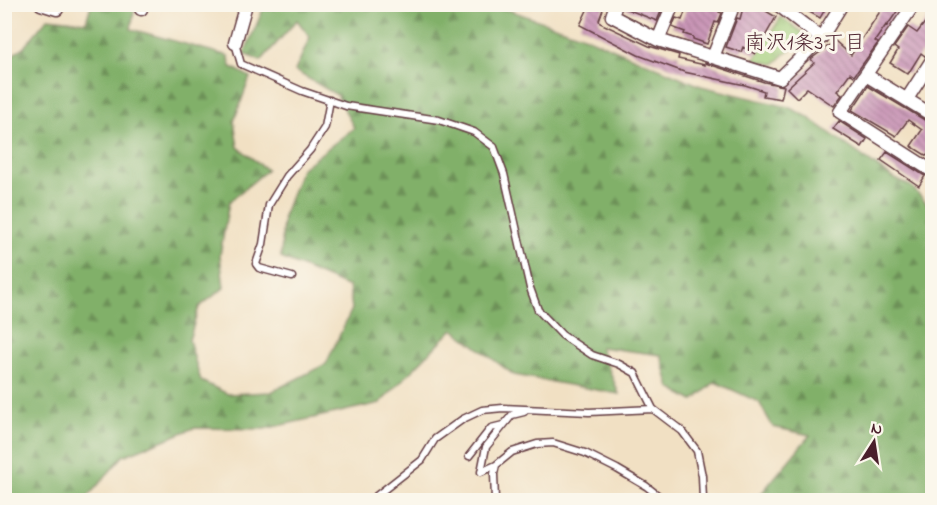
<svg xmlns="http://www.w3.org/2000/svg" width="937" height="505" viewBox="0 0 937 505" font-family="'Indie Flower','Klee One',sans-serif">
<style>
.forest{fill:url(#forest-firs);stroke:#66684a;stroke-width:1.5}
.park{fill:url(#park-tufts);stroke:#767652;stroke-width:1.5}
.building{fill:url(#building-back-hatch)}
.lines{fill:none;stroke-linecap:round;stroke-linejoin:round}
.lane-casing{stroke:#633c42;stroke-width:9}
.street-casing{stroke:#633c42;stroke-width:15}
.lane{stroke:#fff;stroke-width:6}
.street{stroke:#fff;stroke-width:12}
.labels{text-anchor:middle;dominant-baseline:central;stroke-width:6;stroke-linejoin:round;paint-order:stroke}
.neighbourhood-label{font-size:21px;fill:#4a1f2b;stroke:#fbf7ec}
</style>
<defs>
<pattern id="forest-firs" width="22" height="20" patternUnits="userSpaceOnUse" patternTransform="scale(1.5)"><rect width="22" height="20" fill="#81b069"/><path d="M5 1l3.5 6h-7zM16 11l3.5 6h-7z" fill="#6c8f57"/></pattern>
<pattern id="park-tufts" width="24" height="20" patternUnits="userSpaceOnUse" patternTransform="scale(1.5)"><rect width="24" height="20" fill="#a2cd79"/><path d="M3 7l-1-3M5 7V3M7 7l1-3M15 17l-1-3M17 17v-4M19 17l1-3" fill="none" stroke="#8db069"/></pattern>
<pattern id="building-back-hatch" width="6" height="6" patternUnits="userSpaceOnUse" patternTransform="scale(1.5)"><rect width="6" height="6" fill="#c893b5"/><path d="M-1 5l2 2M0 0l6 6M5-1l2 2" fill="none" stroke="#a47793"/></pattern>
</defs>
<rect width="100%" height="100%" fill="#fbf7ec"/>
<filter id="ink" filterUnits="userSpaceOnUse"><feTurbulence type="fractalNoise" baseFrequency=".0167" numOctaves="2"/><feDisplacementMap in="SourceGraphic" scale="12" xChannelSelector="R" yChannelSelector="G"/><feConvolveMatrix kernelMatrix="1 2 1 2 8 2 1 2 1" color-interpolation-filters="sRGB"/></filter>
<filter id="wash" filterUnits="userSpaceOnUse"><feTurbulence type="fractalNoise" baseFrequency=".008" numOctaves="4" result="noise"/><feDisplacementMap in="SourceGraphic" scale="24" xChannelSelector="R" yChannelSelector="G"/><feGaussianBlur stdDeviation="1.35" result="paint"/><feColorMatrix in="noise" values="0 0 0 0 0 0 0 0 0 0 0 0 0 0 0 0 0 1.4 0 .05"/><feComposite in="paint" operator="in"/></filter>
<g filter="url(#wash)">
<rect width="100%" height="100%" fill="#f1e0c3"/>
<path class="forest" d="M91,5H135L131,29L229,56L230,66L250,77L234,121L238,147L267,170L229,202L220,255L224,288L199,307L189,340L201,381L228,394L271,392L326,364L352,309L349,287L281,258L283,217L301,169L354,128L337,95L295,71L310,37L297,20L261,61L244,54L265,5H494L581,35L701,86L788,107L806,116L893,178L911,186L932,209V500H756L810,435L773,427L759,402L715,382L693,401L670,388L661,355L600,347L619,394L514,375L453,329L380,403L264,429L194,428L123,456L85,500H5V60L24,47L48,18L86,22Z"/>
<path class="park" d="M781,17L806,35L774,64L754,60Z"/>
<g id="blocks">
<path class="building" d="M590,4H605L599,20L600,23L649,46L679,55L678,59L705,65V63L764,82L784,86L781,99L763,96L764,91L745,85L684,72L638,55L580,25Z
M624,4H664L657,21L624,8Z
M688,4H722L719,12L722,13L718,23L715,22L707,44L693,39V37L684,34L685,32L672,27L676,18L682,20Z
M744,4H760L759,7L776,17L755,54L743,47L741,52L726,47L737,18L740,19Z
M795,4H823L821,9L824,11L820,18Z
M885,4H890L898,10L887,26L886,25L875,41L878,43L854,76L850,73L837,91L842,95L834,106L807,88L797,98L787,88L814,63L811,59L835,41L851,55Z
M933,12V52L925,56L921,53L908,74L890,63L898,50L894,47L908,27L917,33Z
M868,86L933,125V148L927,156L911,146L922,130L908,120L896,136L852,110Z
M839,121L867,139L862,147L833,129Z
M887,152L925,176L919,186L881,160Z"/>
</g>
</g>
<g filter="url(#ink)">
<use href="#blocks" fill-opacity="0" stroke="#633c42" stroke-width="1.5"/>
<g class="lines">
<g class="lane-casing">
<path id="lane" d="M235,43L241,64L302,91L346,106L439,120L474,132L494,147L504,174L530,288L538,310L562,335L592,355L619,364L635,373L653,409L682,431L697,451L702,476L703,500
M292,277L259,268L256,264L263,244L269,205L287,176L310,150L325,127L330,100
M469,456L491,428L503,425
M496,465L481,472L486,447L512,415L524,412
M371,500L422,460L435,439L463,419L482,410L503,408L589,412L653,409
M495,500L494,474L496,465L512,452L537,444L553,443L585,453L617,469L646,486L664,500"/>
</g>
<g class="street-casing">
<path id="street" d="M41,4L57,9L58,4
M616,4L612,16L658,40L780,78L821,38L842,4
M777,4L821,38
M914,4L840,112L932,171
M141,9L142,4
M658,40L673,4
M235,43L246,4
M713,57L734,4
M866,75L932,115
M907,99L932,60"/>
</g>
<use href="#lane" class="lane"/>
<use href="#street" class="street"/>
</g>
</g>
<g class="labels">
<g class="neighbourhood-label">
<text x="805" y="44">南沢1条3丁目</text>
</g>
</g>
<rect width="937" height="505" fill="none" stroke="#fbf7ec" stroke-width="24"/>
<g transform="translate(874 442) rotate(12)" stroke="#fbf7ec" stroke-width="4.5" paint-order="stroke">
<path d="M0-4.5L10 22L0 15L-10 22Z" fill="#4a1f2b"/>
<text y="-9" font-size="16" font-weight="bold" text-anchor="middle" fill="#4a1f2b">N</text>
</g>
</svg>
